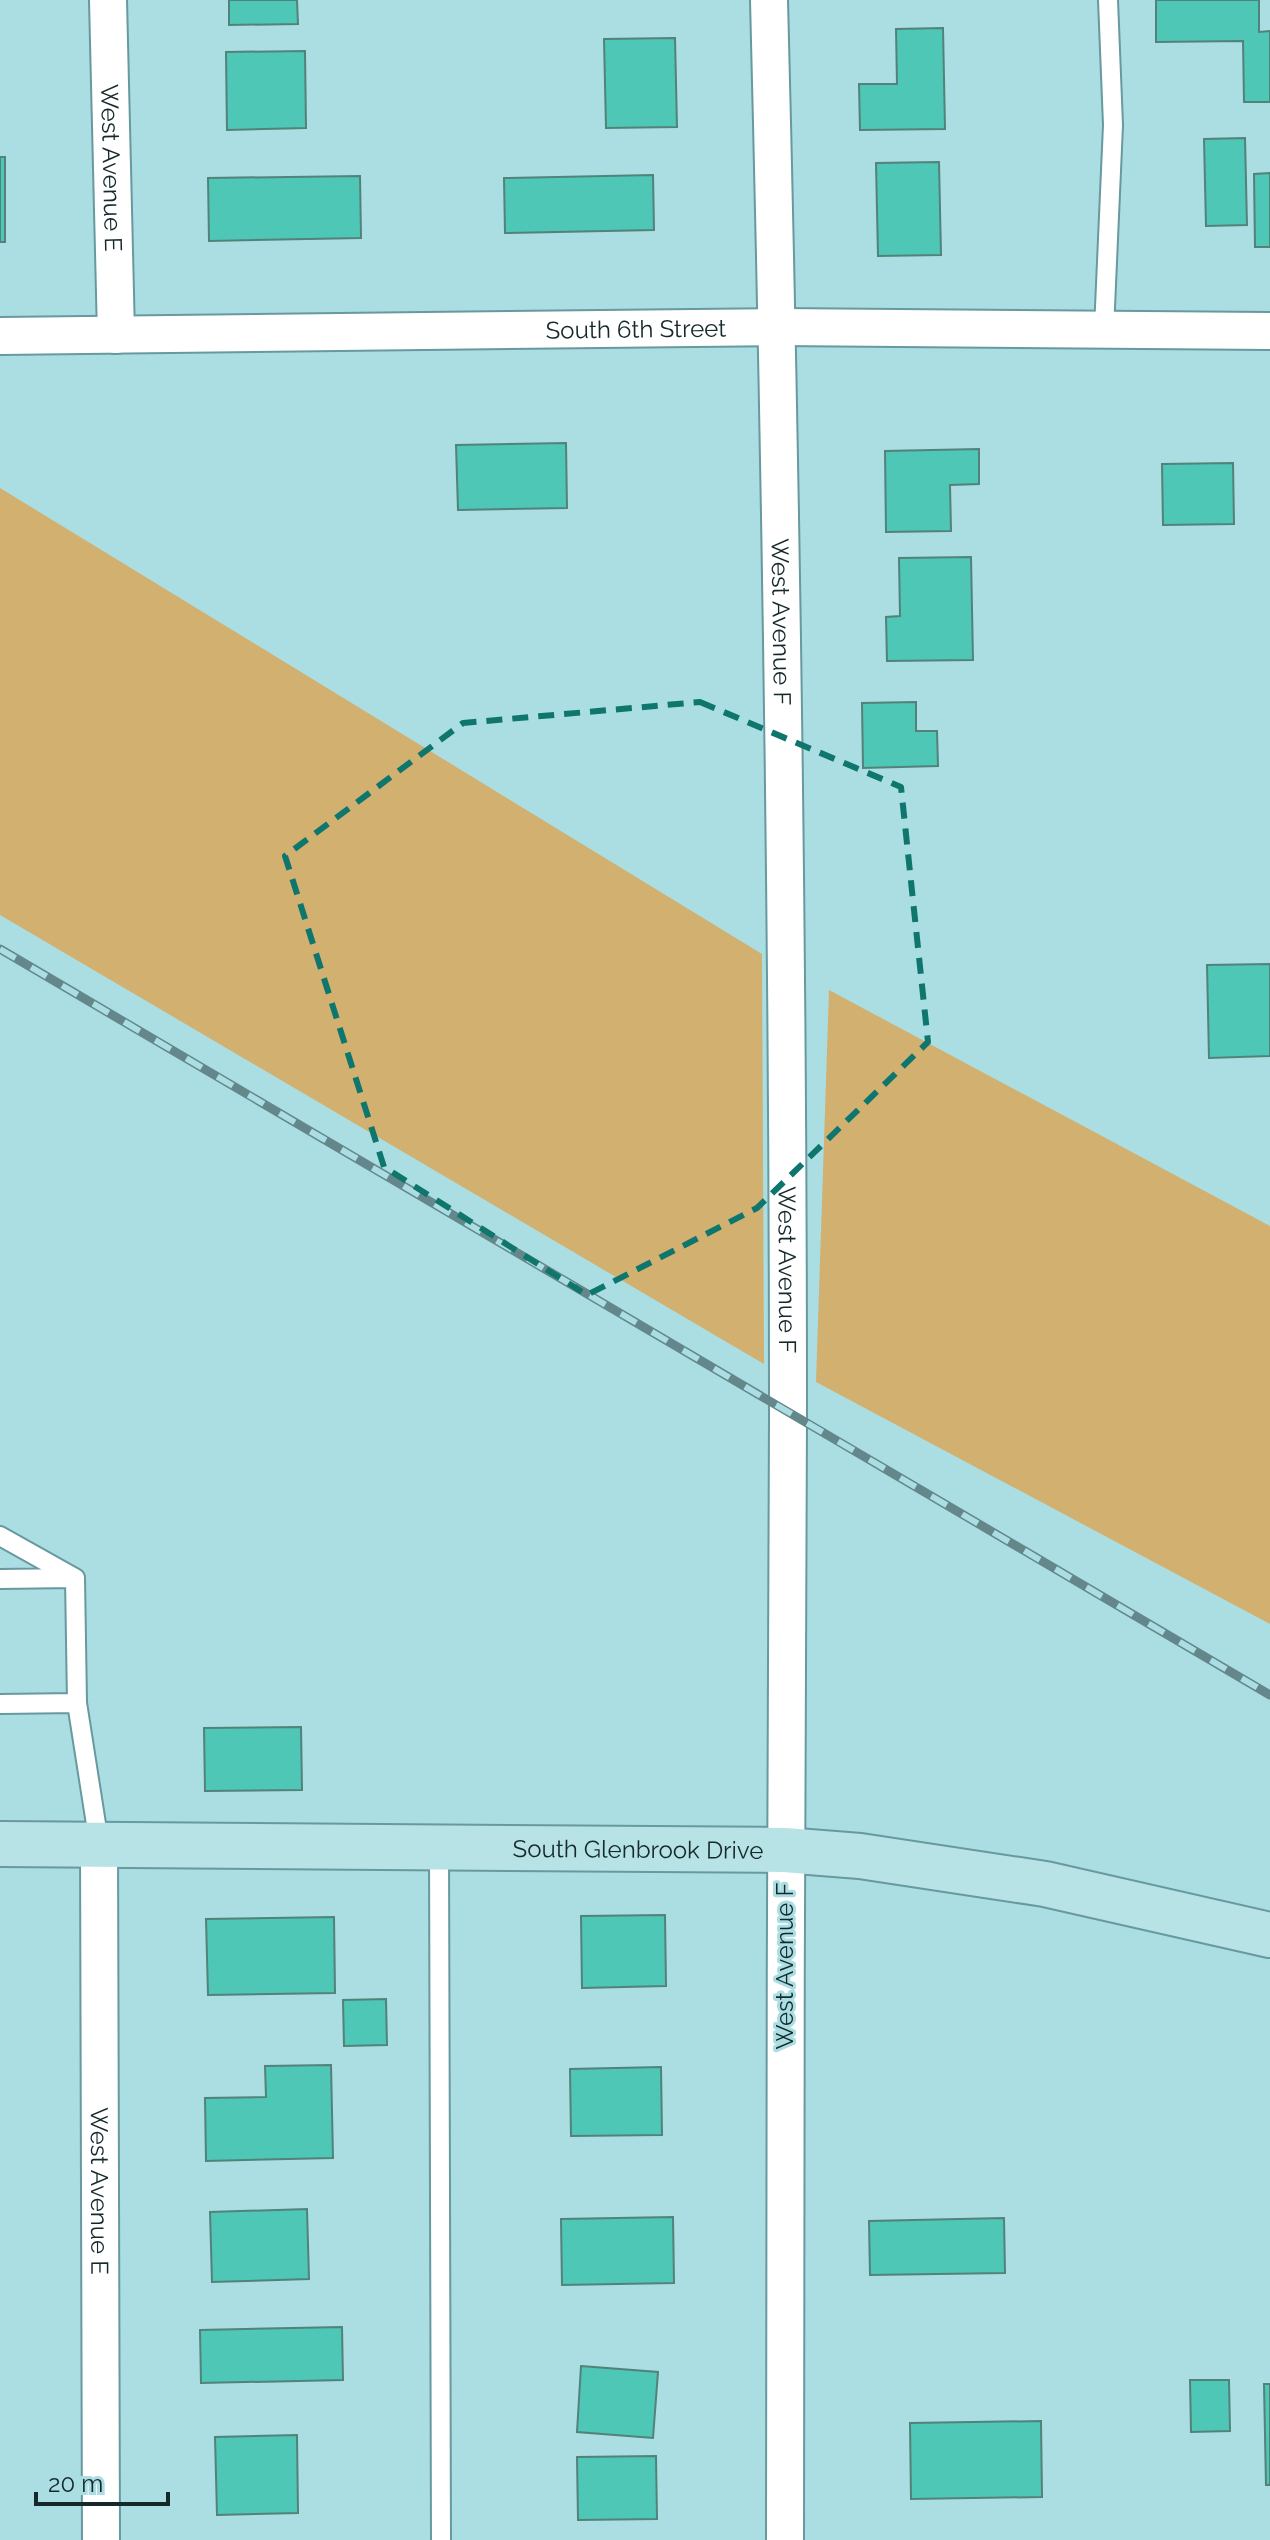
<svg xmlns="http://www.w3.org/2000/svg" width="1270" height="2540" viewBox="0 0 1270 2540" font-family="Raleway,sans-serif">
<style>
.green{fill:#d2b06f}
.building{fill:#4fc7b6;stroke:#52827a;stroke-width:2}
.lines{fill:none;stroke-linecap:round;stroke-linejoin:round}
.lane-casing{stroke:#67999e;stroke-width:22}
.street-casing{stroke:#67999e;stroke-width:40}
.secondary-casing{stroke:#67999e;stroke-width:48}
.lane{stroke:#fff;stroke-width:18}
.street{stroke:#fff;stroke-width:36}
.secondary{stroke:#b8e3e6;stroke-width:44}
.rail-casing{stroke:#63878b;stroke-width:9}
.rail{stroke:#aadee3;stroke-width:6;stroke-dasharray:18;stroke-linecap:butt}
.marked{fill:none;stroke:#0f766e;stroke-width:6;stroke-dasharray:16 10;stroke-linejoin:round}
.labels{text-anchor:middle;dominant-baseline:central;stroke-width:6;stroke-linejoin:round;paint-order:stroke}
.street-label{font-size:24px;fill:#15292b;stroke:#aadee3}
</style>
<rect width="100%" height="100%" fill="#aadee3"/>
<path class="green" d="M0,488L762,954L764,1364L0,915Z
M829,990L1270,1226V1624L816,1382Z"/>
<path class="building" d="M229,0H297L298,24L229,25Z
M1156,0H1259V32L1270,31V102H1244L1243,41L1156,42Z
M943,28L945,129L860,130L859,84H897L896,29Z
M675,38L677,127L606,128L604,39Z
M305,51L306,128L227,130L226,52Z
M1245,138L1247,225L1206,226L1204,139Z
M0,157H5V242H0Z
M939,162L941,255L878,256L876,163Z
M1270,173V247H1255L1254,174Z
M653,175L654,230L505,233L504,178Z
M360,176L361,238L209,241L208,178Z
M566,443L567,508L458,510L456,445Z
M979,449V484L950,485L951,531L886,532L885,451Z
M1233,463L1234,524L1163,525L1162,464Z
M971,557L973,660L887,661L886,617L900,616L899,558Z
M916,702V731H937L938,766L863,768L862,703Z
M1270,964V1056L1209,1058L1207,965Z
M301,1727L302,1790L205,1791L204,1728Z
M665,1915L666,1986L582,1988L581,1916Z
M334,1917L335,1993L208,1995L206,1919Z
M386,1999L387,2045L344,2046L343,2000Z
M331,2065L333,2158L206,2161L205,2098L266,2097L265,2066Z
M661,2067L662,2135L571,2136L570,2069Z
M307,2209L309,2279L212,2282L210,2212Z
M673,2217L674,2283L562,2285L561,2219Z
M1004,2218L1005,2273L870,2275L869,2221Z
M342,2327L343,2380L201,2383L200,2330Z
M581,2366L658,2372L653,2438L577,2432Z
M1190,2380H1229L1230,2431L1191,2432Z
M1264,2384H1270V2485H1266Z
M1041,2421L1042,2497L911,2499L910,2423Z
M297,2435L298,2513L217,2515L215,2437Z
M656,2456L657,2519L578,2520L577,2457Z"/>
<g class="lines">
<g class="lane-casing">
<path id="lane" d="M1104,330L1113,125L1108,0
M0,1536L75,1578
M75,1578L77,1703L99,1843
M0,1579L72,1578
M0,1704L77,1703
M439,1847L441,2540"/>
</g>
<g class="street-casing">
<g id="street">
<path id="s1" d="M108,0L116,335"/>
<path id="s2" d="M769,0C781,472 788,945 788,1417C787,1791 784,2166 785,2540"/>
<path id="s3" d="M0,336L778,327L1270,331"/>
<path id="s4" d="M99,1843L101,2540"/>
</g>
</g>
<g class="secondary-casing">
<g id="secondary">
<path id="s5" d="M0,1844L784,1850L860,1856L1045,1884L1270,1935"/>
</g>
</g>
<use href="#lane" class="lane"/>
<use href="#street" class="street"/>
<use href="#secondary" class="secondary"/>
<g class="rail-casing">
<path id="rail" d="M0,949L1270,1695"/>
</g>
<use href="#rail" class="rail"/>
</g>
<path class="marked" d="M700,702L901,787L928,1042L757,1208L587,1295L384,1167L285,856L463,723Z"/>
<g class="labels">
<g class="street-label">
<text stroke="none"><textPath href="#s1" startOffset="168">West Avenue E</textPath></text>
<text stroke="none"><textPath href="#s3" startOffset="636">South 6th Street</textPath></text>
<text stroke="none"><textPath href="#s2" startOffset="622">West Avenue F</textPath></text>
<text stroke="none"><textPath href="#s2" startOffset="1270">West Avenue F</textPath></text>
<text stroke="none"><textPath href="#s5" startOffset="638">South Glenbrook Drive</textPath></text>
<text transform="translate(784 1966) rotate(-90)">West Avenue F</text>
<text stroke="none"><textPath href="#s4" startOffset="348">West Avenue E</textPath></text>
</g>
</g>
<path d="M36 2492v12h132v-12" fill="none" stroke="#15292b" stroke-width="4"/>
<text x="48" y="2492" font-size="24" fill="#15292b" stroke="#aadee3" stroke-width="6" paint-order="stroke">20 m</text>
</svg>
